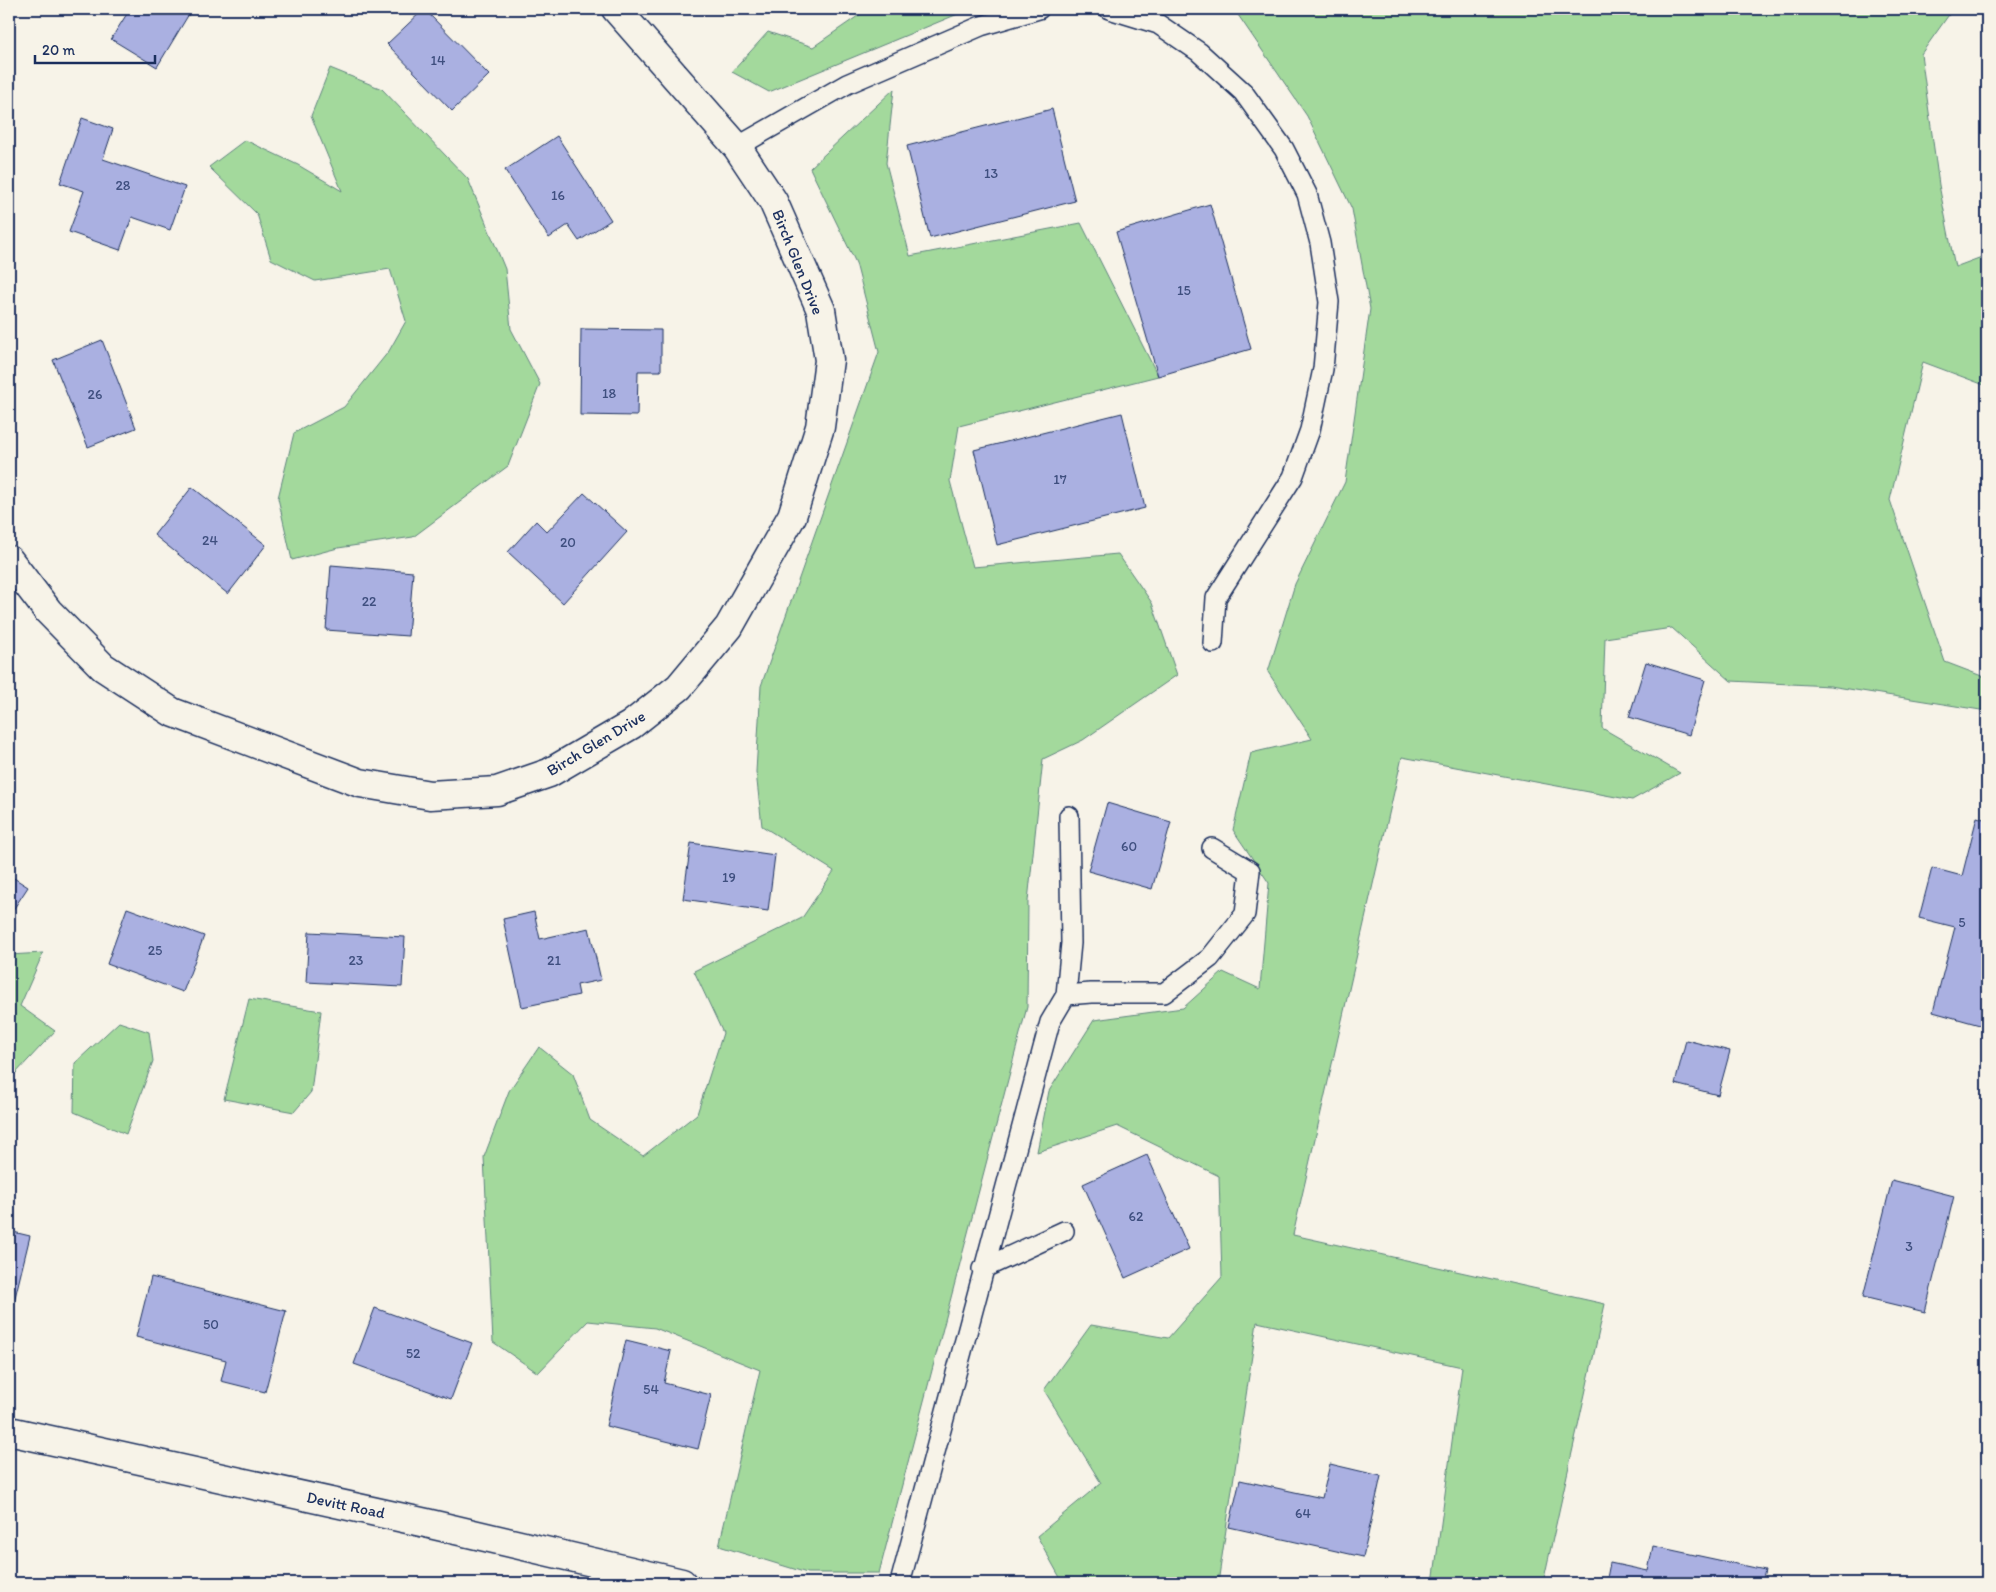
<svg xmlns="http://www.w3.org/2000/svg" width="1996" height="1592" viewBox="0 0 1996 1592" font-family="Itim,sans-serif">
<style>
.green{fill:#a3d99c;stroke:#5f847d}
.building{fill:#aab0e1;stroke:#1b2f5e}
.lines{fill:none;stroke-linecap:round;stroke-linejoin:round}
.service-casing{stroke:#1b2f5e;stroke-width:22}
.minor-casing{stroke:#1b2f5e;stroke-width:31}
.service{stroke:#f7f3e8;stroke-width:19}
.minor{stroke:#f7f3e8;stroke-width:28}
.labels{text-anchor:middle;dominant-baseline:central;stroke-width:4;stroke-linejoin:round;paint-order:stroke}
.number-label{font-size:14px;fill:#3f4f7f}
.street-label{font-size:16px;fill:#1b2f5e;stroke:#f7f3e8}
</style>
<rect width="100%" height="100%" fill="#f7f3e8"/>
<filter id="ink" filterUnits="userSpaceOnUse"><feTurbulence type="fractalNoise" baseFrequency=".02" numOctaves="2"/><feDisplacementMap in="SourceGraphic" scale="10" xChannelSelector="R" yChannelSelector="G"/><feConvolveMatrix kernelMatrix="1 2 1 2 8 2 1 2 1" color-interpolation-filters="sRGB"/></filter>
<g filter="url(#ink)">
<path class="green" d="M868,9H970L769,92L732,72L768,32L813,47Z
M1234,9H1953L1921,54L1939,185L1955,267L1987,255V386L1923,362L1890,500L1945,662L1987,678V711L1830,686L1731,681L1672,628L1605,638L1602,728L1680,773L1632,800L1402,757L1293,1235L1605,1304L1543,1583H1433L1462,1367L1257,1322L1218,1583H1063L1037,1536L1101,1483L1044,1390L1091,1325L1168,1338L1222,1277L1219,1176L1117,1126L1037,1152L1049,1091L1094,1020L1183,1008L1223,972L1260,989L1269,883L1233,830L1251,753L1312,739L1268,672L1295,584L1345,482L1370,309L1352,209L1307,116Z
M330,68L382,89L468,179L505,269L511,329L540,384L508,466L413,537L338,548L292,560L278,498L294,433L344,407L389,351L406,321L390,269L315,281L271,259L257,214L209,167L245,140L298,165L342,191L311,116Z
M894,89L886,163L910,256L1081,223L1158,376L959,426L950,481L973,567L1118,554L1152,603L1177,675L1083,740L1043,759L1028,901L1027,1007L879,1573H807L719,1546L760,1370L655,1328L588,1321L538,1373L493,1342L484,1157L509,1091L539,1047L573,1074L590,1120L643,1156L697,1114L723,1033L694,971L802,918L834,871L762,826L756,772L761,686L879,352L856,263L810,168Z
M43,953L20,1006L55,1031L15,1074L9,1070V955Z
M249,999L321,1011L311,1092L294,1112L224,1099Z
M119,1022L149,1032L153,1061L126,1134L74,1112L75,1063Z"/>
<path class="building" d="M130,9H192L157,67L111,39Z
M424,9L489,75L452,111L387,44Z
M1052,109L1075,201L930,238L907,146Z
M82,118L113,129L103,159L185,187L170,230L132,217L120,250L69,232L84,191L60,183Z
M557,136L611,220L579,241L568,225L549,238L505,170Z
M1210,204L1251,349L1158,376L1116,232Z
M581,329L661,330V371H638L637,416L580,415Z
M102,340L136,428L88,447L53,360Z
M1122,413L1145,508L997,545L974,450Z
M192,487L266,545L228,594L154,535Z
M584,493L627,532L563,603L508,552L536,521L547,532Z
M331,565L413,572L408,636L326,630Z
M1646,662L1705,680L1689,735L1629,717Z
M1107,803L1171,822L1152,889L1088,871Z
M1977,817L1987,820V1027L1933,1012L1955,927L1919,918L1932,868L1962,876Z
M691,843L775,855L768,911L683,899Z
M9,875L28,887L9,916Z
M127,908L204,936L183,992L107,964Z
M534,912L540,939L589,928L601,980L577,985L579,995L522,1007L503,919Z
M309,932L405,937L402,987L306,982Z
M1686,1040L1730,1051L1718,1095L1675,1084Z
M1147,1155L1189,1249L1125,1278L1083,1184Z
M1892,1180L1954,1196L1925,1312L1863,1297Z
M9,1231L30,1236L12,1310L9,1309Z
M151,1277L286,1311L265,1392L221,1381L226,1360L136,1337Z
M375,1308L472,1343L451,1399L354,1364Z
M626,1340L671,1351L664,1383L711,1395L698,1449L606,1426Z
M1330,1464L1381,1476L1363,1557L1229,1527L1240,1480L1322,1498Z
M1653,1546L1765,1570L1762,1583H1606L1610,1563L1648,1571Z"/>
<g class="lines">
<g class="service-casing">
<path id="service" d="M1109,9L1158,24L1199,52L1243,92L1284,149L1307,194L1320,243L1329,302L1323,369L1310,430L1293,477L1216,598L1213,643
M737,147L847,84L981,26L1039,9
M1066,995L1071,943L1069,816
M982,1269L1064,1231
M900,1583L1050,1022L1066,995L1091,993H1164L1210,958L1245,914L1250,871L1212,848"/>
</g>
<g class="minor-casing">
<path id="minor" d="M9,560L48,611L103,667L172,712L360,783L430,795L497,791L549,773L631,725L679,687L729,627L792,516L820,427L829,360L821,310L773,201L737,147L616,9
M9,1431L426,1523L682,1583"/>
</g>
<use href="#service" class="service"/>
<use href="#minor" class="minor"/>
</g>
</g>
<g class="labels">
<g class="number-label">
<text x="438" y="60">14</text>
<text x="991" y="173">13</text>
<text x="123" y="185">28</text>
<text x="558" y="195">16</text>
<text x="1184" y="290">15</text>
<text x="609" y="393">18</text>
<text x="95" y="394">26</text>
<text x="1060" y="479">17</text>
<text x="210" y="540">24</text>
<text x="568" y="542">20</text>
<text x="369" y="601">22</text>
<text x="1129" y="846">60</text>
<text x="729" y="877">19</text>
<text x="1962" y="922">5</text>
<text x="155" y="950">25</text>
<text x="356" y="960">23</text>
<text x="554" y="960">21</text>
<text x="1136" y="1216">62</text>
<text x="1909" y="1246">3</text>
<text x="211" y="1324">50</text>
<text x="413" y="1353">52</text>
<text x="651" y="1389">54</text>
<text x="1303" y="1513">64</text>
</g>
<g class="street-label">
<text transform="translate(798 262) rotate(68)">Birch Glen Drive</text>
<text transform="translate(596 743) rotate(-31)">Birch Glen Drive</text>
<text transform="translate(346 1505) rotate(12)">Devitt Road</text>
</g>
</g>
<rect width="1996" height="1592" fill="none" stroke="#f7f3e8" stroke-width="30"/>
<rect x="15" y="15" width="1966" height="1562" fill="none" stroke="#1b2f5e" stroke-width="2" filter="url(#ink)"/>
<path d="M35 55v8h120v-8" fill="none" stroke="#1b2f5e" stroke-width="2.5"/>
<text x="42" y="55" font-size="15" fill="#1b2f5e" stroke="#f7f3e8" stroke-width="4" paint-order="stroke">20 m</text>
</svg>
